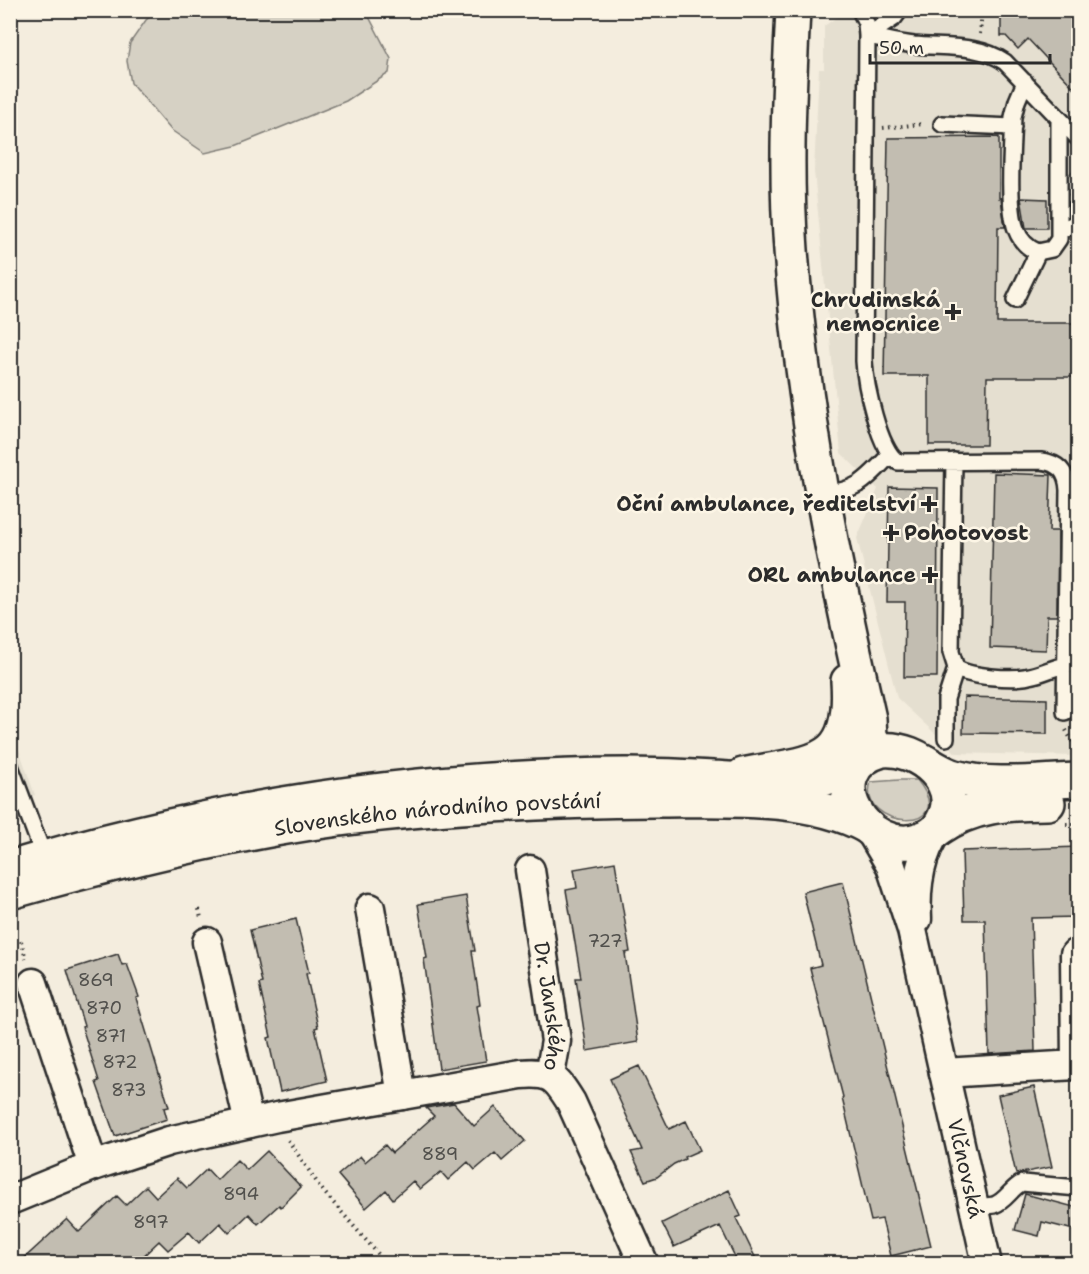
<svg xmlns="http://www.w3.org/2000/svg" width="1089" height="1274" viewBox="0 0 1089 1274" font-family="'Shantell Sans',sans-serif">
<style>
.built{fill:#e5dfd0}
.green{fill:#d6d1c4;stroke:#807e78;stroke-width:1.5}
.building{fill:#c2bdb1;stroke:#2b2b2b;stroke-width:1.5}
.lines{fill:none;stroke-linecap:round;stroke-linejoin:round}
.lane-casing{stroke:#2b2b2b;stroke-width:20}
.street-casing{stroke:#2b2b2b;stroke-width:33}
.secondary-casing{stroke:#2b2b2b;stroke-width:38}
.primary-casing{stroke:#2b2b2b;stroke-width:38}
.path{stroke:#2b2b2b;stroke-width:4;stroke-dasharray:1.5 4.5;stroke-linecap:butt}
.lane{stroke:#fcf5e5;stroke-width:15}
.street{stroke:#fcf5e5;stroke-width:28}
.secondary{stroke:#fcf5e5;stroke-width:33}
.primary{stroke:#fcf5e5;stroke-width:33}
.poi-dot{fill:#2b2b2b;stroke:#fcf5e5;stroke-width:2}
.labels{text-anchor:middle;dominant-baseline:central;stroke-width:5;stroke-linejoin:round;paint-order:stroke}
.number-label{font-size:18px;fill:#51504c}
.poi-label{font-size:21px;font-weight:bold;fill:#2b2b2b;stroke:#fcf5e5;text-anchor:end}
.street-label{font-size:21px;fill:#2b2b2b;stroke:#fcf5e5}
</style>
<rect width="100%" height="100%" fill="#f4edde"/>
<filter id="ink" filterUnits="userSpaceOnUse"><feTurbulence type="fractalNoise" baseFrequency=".0167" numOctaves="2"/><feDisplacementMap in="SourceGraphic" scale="12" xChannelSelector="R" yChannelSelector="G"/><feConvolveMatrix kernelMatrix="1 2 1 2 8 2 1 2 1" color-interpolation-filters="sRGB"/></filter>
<g filter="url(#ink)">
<path class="built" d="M846,11H1078V756L956,753L897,698L857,538L878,489L841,453L814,171L819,69H824V26Z
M10,724L35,795L11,804H10Z"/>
<path class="green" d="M156,11H366L391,59L389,73L346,101L235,146L205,153L171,130L131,83L127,61L130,43L146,20Z
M1078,167V202C1062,194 1062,176 1078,167Z
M899,780H917C963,836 855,829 871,782Z"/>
<path class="building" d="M1001,10H1064L1078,25V92L1028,39L1018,49L1006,36H1001Z
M999,137V198H1001L1005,227H998L997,323H1078V377H987L986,445H929V376H884L888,138Z
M1021,198L1047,199V228H1026Z
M994,473L1051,475L1049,531H1058L1057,616H1047L1046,650L990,648Z
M889,487L938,488L937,677H904L905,602H887Z
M1077,532H1078V617H1076Z
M964,697L1047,699V734L963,733Z
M1078,847V917L1031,918L1035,1051L989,1054L985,920H964L962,851Z
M615,862L630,952L625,953L638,1042L587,1051L576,978H581L566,890L577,888L574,869Z
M843,882L931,1246L891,1256L882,1219L871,1221L842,1098L843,1097L810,968L821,965L803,892Z
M466,896L475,951H472L480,1005L477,1006L486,1061L439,1069L424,959L427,958L418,904Z
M296,919L309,973L306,974L318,1027L315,1028L327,1081L280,1092L268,1038L271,1037L259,984L262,983L250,930Z
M118,954L122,965L127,964L139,997L136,998L169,1107L164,1108L167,1119L115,1136L96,1082L99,1081L82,1027L84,1026L67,970Z
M639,1066L669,1129L686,1121L700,1150L684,1157L685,1159L674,1164L657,1177L645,1181L631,1152L642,1150L610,1079Z
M1034,1087L1052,1167L1016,1174L998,1095Z
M454,1103L474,1126L495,1107L525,1141L502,1161L495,1153L475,1170L468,1162L448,1180L441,1172L420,1189L413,1181L393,1199L386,1190L366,1208L338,1175L360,1156L365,1162L385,1145L392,1153L434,1116L426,1108Z
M267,1151L301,1187L281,1207L279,1205L258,1224L249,1214L229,1233L220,1223L199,1243L189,1232L168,1250L159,1241L136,1263H19L67,1219L79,1232L117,1196L126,1205L146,1186L156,1197L177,1178L187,1188L207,1169L217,1180L237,1160L247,1170Z
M729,1190L741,1216L736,1218L758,1263H738L720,1226L674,1247L662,1223Z
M1025,1194L1078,1208V1231L1042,1222L1039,1236L1015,1230Z"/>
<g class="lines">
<g class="lane-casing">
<path id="lane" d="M860,10L866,23L867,36C883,39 898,43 914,45C945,48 979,44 1005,62L1078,138
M900,10L894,18L867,36L864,361C865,383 879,451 898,462L1041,461C1059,463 1067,472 1068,490L1065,712
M1025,82L1017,101L1013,117C1012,145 1007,205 1016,229C1020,240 1027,248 1038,252
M942,124L1013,127
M1060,231L1078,222
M1015,300L1038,252L1052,249L1059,239V118
M954,461L951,652L956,668
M823,494C859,490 865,481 890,455
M946,738V699L956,668C969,677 1013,680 1029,676C1050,672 1055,664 1078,665
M10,766L46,862
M974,1207C981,1206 988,1206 994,1205C1006,1201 1011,1188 1022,1183L1078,1188"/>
</g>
<g class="street-casing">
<g id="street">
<path id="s1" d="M868,827L891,866L912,930L987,1264"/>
<path id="s2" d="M530,870L556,1041L550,1075"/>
<path d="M370,908L402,1095"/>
<path d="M917,919C915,887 919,856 938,829"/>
<path d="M207,942L249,1123"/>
<path d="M33,983L93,1166"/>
<path d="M944,1073L1076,1065L1075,954"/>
<path d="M10,1200L93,1166L169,1141L277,1117L521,1074C551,1071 556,1078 571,1102L644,1264"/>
</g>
</g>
<g class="secondary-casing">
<path id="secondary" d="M793,10C789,90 785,170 791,250C802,408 834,565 869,719L870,737L862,759
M743,775C812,761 854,768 848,681"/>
</g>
<g class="primary-casing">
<g id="primary">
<path d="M882,750C918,746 965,784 942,822C938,831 930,836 921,839C867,860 812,771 882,750Z"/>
<path d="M925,762C935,768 944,774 955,777C993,788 1039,781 1078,780"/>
<path d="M938,829C971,805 1009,803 1048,803"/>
<path d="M10,868C211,807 418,776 627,775C655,775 684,776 713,778C759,780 818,793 858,763"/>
<path id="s3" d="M10,892C109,864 209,839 311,823C425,806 539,801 655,800C722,800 808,794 868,827"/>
</g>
</g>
<path class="path" d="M980,34L982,10
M883,128L923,124
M1066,730L1078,752
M1066,824H1078
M199,909L201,918
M21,941L26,959
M288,1140L323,1191L387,1264"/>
<use href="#lane" class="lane"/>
<use href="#street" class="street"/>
<use href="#secondary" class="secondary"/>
<use href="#primary" class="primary"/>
</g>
</g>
<g class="poi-dot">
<path d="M950 303h6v6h6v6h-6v6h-6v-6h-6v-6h6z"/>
<path d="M926 495h6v6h6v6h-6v6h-6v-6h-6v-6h6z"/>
<path d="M888 524h6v6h6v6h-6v6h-6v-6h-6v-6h6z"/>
<path d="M927 566h6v6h6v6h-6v6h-6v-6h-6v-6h6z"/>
</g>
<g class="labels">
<g class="number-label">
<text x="605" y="941">727</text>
<text x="96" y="980">869</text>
<text x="104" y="1008">870</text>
<text x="111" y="1036">871</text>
<text x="120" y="1062">872</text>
<text x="129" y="1090">873</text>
<text x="440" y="1154">889</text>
<text x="241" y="1194">894</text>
<text x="151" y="1222">897</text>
</g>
<g class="poi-label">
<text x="940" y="300">Chrudimská<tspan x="940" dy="24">nemocnice</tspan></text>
<text x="916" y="504">Oční ambulance, ředitelství</text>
<text x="904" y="533" text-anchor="start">Pohotovost</text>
<text x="916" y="575">ORL ambulance</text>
</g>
<g class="street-label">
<text stroke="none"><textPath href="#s3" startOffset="436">Slovenského národního povstání</textPath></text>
<text stroke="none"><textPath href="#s2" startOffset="138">Dr. Janského</textPath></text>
<text stroke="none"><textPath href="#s1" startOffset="357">Vlčnovská</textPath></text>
</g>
</g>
<rect width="1089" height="1274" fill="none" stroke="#fcf5e5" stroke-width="36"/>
<rect x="18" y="18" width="1053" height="1238" fill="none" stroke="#2b2b2b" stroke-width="2" filter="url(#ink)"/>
<path d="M870 54v9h180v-9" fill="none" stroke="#2b2b2b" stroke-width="3"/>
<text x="879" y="54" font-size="18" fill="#2b2b2b" stroke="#fcf5e5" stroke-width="4.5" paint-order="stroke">50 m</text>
</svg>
